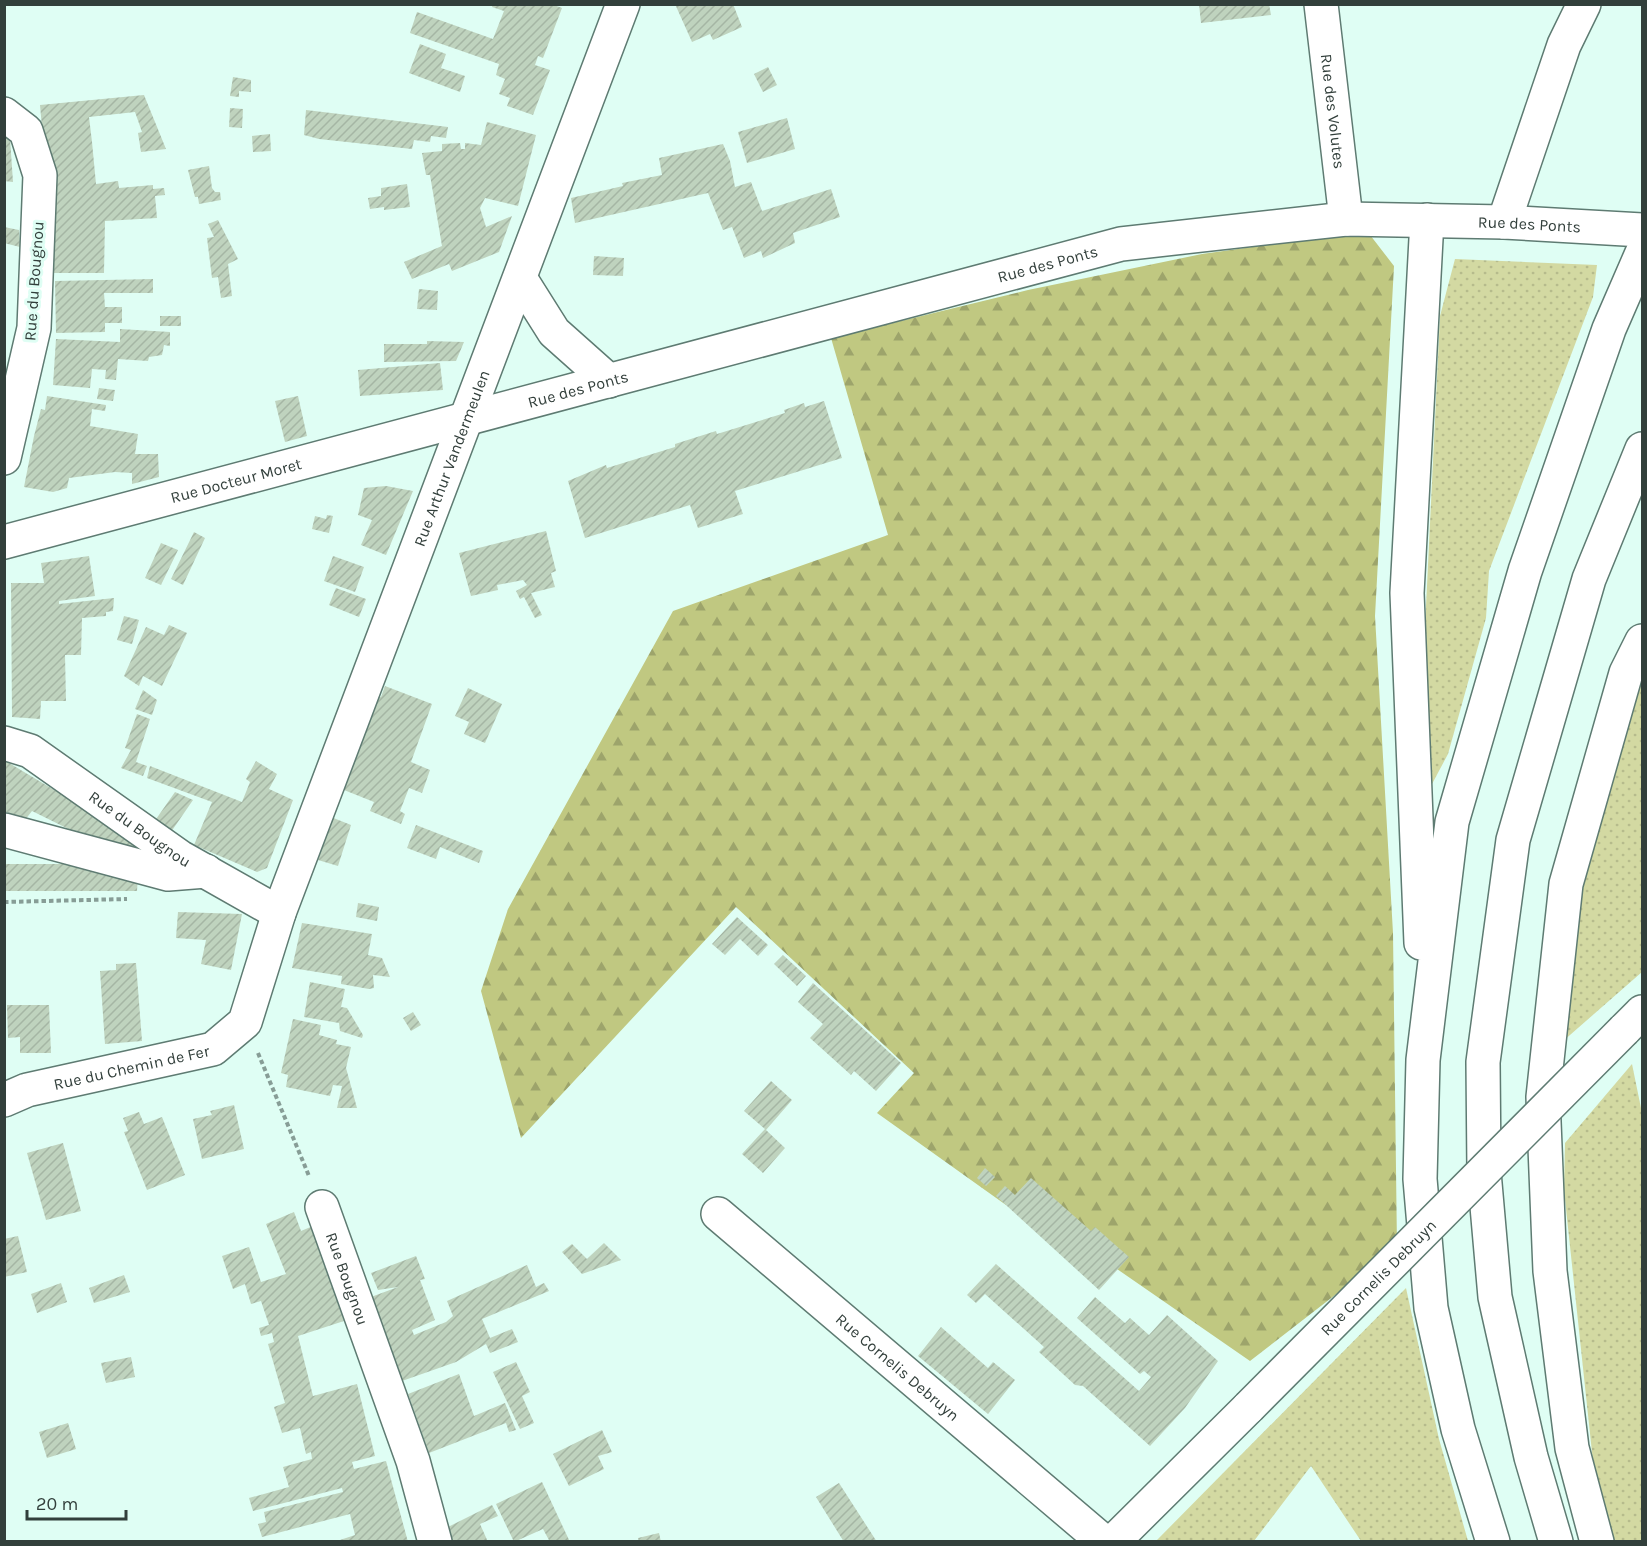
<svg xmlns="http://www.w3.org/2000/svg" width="1647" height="1546" viewBox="0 0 1647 1546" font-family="Karla,sans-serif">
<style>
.grass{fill:url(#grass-dots)}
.forest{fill:url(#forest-firs)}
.building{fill:url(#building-hatch)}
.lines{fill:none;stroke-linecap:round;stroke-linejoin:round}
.minor-casing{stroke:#5e7b72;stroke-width:36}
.highway-casing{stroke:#5e7b72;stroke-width:36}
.path{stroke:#879d96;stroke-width:4;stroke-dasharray:4.5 3;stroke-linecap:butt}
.minor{stroke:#fff;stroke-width:33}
.highway{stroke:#fff;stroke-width:33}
.minor-bridge-casing{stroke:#5e7b72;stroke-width:36;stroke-linecap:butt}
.minor-bridge{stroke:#fff;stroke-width:33}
.labels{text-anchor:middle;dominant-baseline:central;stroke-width:6;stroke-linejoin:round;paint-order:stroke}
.street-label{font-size:16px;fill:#323f3b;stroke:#dffef4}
</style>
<defs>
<pattern id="grass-dots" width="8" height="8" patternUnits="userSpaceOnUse" patternTransform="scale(1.5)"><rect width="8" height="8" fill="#d3d9a2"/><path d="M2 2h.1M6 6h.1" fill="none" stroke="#b6bb8c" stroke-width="1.8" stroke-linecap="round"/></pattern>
<pattern id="forest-firs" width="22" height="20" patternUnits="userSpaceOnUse" patternTransform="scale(1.5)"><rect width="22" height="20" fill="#c0c881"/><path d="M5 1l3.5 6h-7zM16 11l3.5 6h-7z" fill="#9da46b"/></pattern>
<pattern id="building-hatch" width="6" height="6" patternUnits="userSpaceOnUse" patternTransform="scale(1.5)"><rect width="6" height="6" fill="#bfd3be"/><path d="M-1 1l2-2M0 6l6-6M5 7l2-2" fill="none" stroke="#a5b6a4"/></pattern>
</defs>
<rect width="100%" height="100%" fill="#dffef4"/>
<path class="grass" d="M1455,259L1597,265L1593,297L1489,571L1486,618L1448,754L1416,814L1440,316Z
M1642,683V972L1562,1042L1568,951L1623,721Z
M1632,1064L1642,1113V1541H1612L1597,1499L1564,1190L1565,1143Z
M1406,1288L1439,1439L1468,1541H1361L1311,1466L1254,1541L1157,1540Z"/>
<path class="forest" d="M1367,231L1394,266L1375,616L1393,933L1397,1247L1250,1361L1117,1269L1088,1229L1031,1179L1006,1205L877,1113L914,1073L736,907L521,1138L481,991L508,909L673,611L888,535L831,338L1028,290L1202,254Z"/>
<path class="building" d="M493,4H551L562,8L543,58L538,56L535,65L550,70L533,115L507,106L510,98L499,94L505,79L496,75L499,64L410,33L417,12L493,39L504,11L492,7Z
M675,4H733L742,27L713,40L710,34L692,42Z
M1199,4H1269L1271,15L1201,23Z
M420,44L446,54L441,68L465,76L460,92L409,73Z
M768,67L777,85L763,92L754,74Z
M233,77L251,80V92L239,91V97L230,96Z
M144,95L166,149L141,152L138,133L142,132L135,112L89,117L92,142L96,184L118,181L119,188L153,185V189L164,188L165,195L155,196L157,218L105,221L104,273H54L53,206L49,207L40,105Z
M230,108L243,109L242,128L229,127Z
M306,110L448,127L446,138L431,136L430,142L414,140L412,149L319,139L304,135Z
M787,118L795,149L747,163L738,132Z
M487,122L536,135L518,206L485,198L480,208L486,227L512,216L499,252L452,271L449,264L412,279L404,262L442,246L430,175H426L422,153L442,151V144L460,143L461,149H465V143L481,145Z
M4,134L10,138L13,182L4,181Z
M270,134L271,151L253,152L252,136Z
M723,144L730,161L735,187L751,182L762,211L831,189L840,217L793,233L795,243L763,258L761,251L744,258L732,227L723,230L708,193L575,223L571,198L623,186L622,183L662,175L659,158Z
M209,166L212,188L215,192H220L221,200L199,204L198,197H195L188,170Z
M407,184L410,207L384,210V207L370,209L368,198L381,196V188Z
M218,220L238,259L228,264L232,296L221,298L218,277L212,278L207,238L214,237L208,224Z
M4,227L19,230L20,247L4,243Z
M594,256L624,258L623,276L593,275Z
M153,279V293H104L105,307H122V323H105V332L56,333L55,281Z
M419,289L438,291L437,310L417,309Z
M160,316H181V326H160Z
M120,329L170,332V346L164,345L162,355L149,357L148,361L118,359L116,380L105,379L106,370L92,369L90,388L53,385L56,339L120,342Z
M427,341L464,342L456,361L384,362V344H427Z
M440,363L443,390L360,396L358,370Z
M99,388L115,390L113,401L97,399Z
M47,396L106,405L105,411L92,409L90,426L138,434L135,454H158L159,477L132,484V473L115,472L69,478L67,488L53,492L24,487L34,436L41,409L45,410Z
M298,396L307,436L285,442L275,401Z
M824,401L842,458L735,491L743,514L698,528L690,505L585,538L568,481L606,465L607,468L675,447V444L716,431L717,434L785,413L784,410L804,403L805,407Z
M386,486L413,491L386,555L361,545L372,520L358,515L364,488Z
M327,515L333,516L329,533L312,529L315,516L326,519Z
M546,531L556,571L551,573L555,587L531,593L542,615L535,618L524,597L520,599L516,591L527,585L523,580L497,585L498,590L471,596L459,553Z
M194,532L205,538L183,585L171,579Z
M161,543L178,550L161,585L145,578Z
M89,556L95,596L59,601V604L114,598L113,611L106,612V616L82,618L81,655H65L66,701H41L40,719L12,717L11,583H44L41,563Z
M333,556L364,567L355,592L324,581Z
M336,588L366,599L359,617L329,605Z
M124,616L139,620L132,644L117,640Z
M169,625L187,633L162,686L143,676L139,686L124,676L146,627L164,635Z
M385,686L432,704L411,762L430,770L422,793L409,788L400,811L405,814L401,824L370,811L374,802L339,788L376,695L381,697Z
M468,688L502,704L485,743L464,734L469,722L455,716Z
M143,690L157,700L152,715L135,709Z
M137,714L150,719L136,762L147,766L143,776L121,768L131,750L125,748Z
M4,760L138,840L130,854L106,840L103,846L32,811L25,820L4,811Z
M256,761L277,774L269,789L293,800L267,868L257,872L194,845L212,802L147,778L150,766L242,802L250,782L246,779Z
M175,792L193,800L171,832L154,822Z
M331,817L351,825L338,866L318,860Z
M416,825L483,851L479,863L440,847L436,859L407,848Z
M4,864H82L138,875L137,891H4Z
M358,903L379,907L377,921L356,917Z
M178,912L242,914L231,970L201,964L206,940L176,938Z
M737,917L768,945L758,956L740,939L725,955L712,944Z
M302,923L372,934L368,955L382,958L390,977L373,975L374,988L369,989L341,984L342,976L292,968Z
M783,955L806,976L797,986L774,964Z
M136,963L142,1041L105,1044L100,971L116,970V964Z
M310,982L345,989L341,1007L347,1008L363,1035L362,1038L340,1031L339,1023L304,1017Z
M813,983L901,1063L876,1091L854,1071L851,1075L810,1038L823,1024L798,1002Z
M7,1005H49L51,1053H20V1037L8,1038Z
M413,1012L421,1025L411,1031L403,1018Z
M293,1019L321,1025L319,1035L337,1040L336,1044L351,1047L346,1068L357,1108H337L342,1086L333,1085L330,1096L286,1087L288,1075L281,1073Z
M771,1081L792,1100L766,1130L785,1148L763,1173L742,1154L765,1129L744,1111Z
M234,1105L244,1149L202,1159L193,1119L212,1115L210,1111Z
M139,1112L144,1124L162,1117L185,1175L147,1190L124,1132L128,1131L123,1118Z
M63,1143L81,1211L46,1220L27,1153Z
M985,1168L995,1177L986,1186L977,1178Z
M1031,1178L1091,1231L1095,1227L1129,1257L1099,1290L996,1196L1005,1186L1015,1195Z
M294,1212L301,1231L320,1223L325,1262L344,1321L298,1336L313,1396L357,1384L375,1456L352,1462L354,1469L386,1461L408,1542H334L355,1535L350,1514L262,1537L258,1524L266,1522L264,1512L343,1492L342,1488L253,1511L249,1498L289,1487L283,1467L312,1459L311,1452L306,1454L300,1428L282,1433L274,1407L285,1403L268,1344L274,1342L272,1333L261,1336L259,1328L269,1325L261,1301L251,1304L245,1284L233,1289L222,1256L249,1247L261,1282L286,1274L266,1224Z
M18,1236L27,1272L4,1277V1239Z
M604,1243L621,1260L582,1274L562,1252L572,1244L587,1259Z
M416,1256L425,1279L420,1280L435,1320L412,1330L414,1335L446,1322L453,1316L447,1301L527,1265L536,1287L544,1283L549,1291L482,1319L490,1338L512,1329L518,1342L490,1353L486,1344L456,1362L402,1381L371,1297L398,1287L378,1290L371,1273Z
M996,1264L1139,1391L1151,1377L1144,1371L1140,1374L1077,1318L1095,1297L1125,1323L1130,1318L1149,1335L1167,1315L1218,1361L1185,1408L1150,1446L1083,1386L1075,1385L1039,1352L1044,1347L985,1294L976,1303L967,1295Z
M124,1275L130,1292L94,1303L89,1288Z
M61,1283L67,1302L37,1313L31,1294Z
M941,1327L988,1368L993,1362L1015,1380L988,1414L918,1356Z
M131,1357L135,1377L106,1383L101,1363Z
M516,1362L530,1392L522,1396L534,1423L520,1429L493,1372Z
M459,1374L474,1416L505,1403L516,1430L509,1432L506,1423L429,1453L408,1394Z
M68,1423L76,1449L47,1458L39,1432Z
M602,1430L612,1452L598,1456L604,1469L569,1486L553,1454Z
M542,1482L555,1510L570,1542H550L543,1529L514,1542L496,1504Z
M839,1483L877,1542H844L816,1497Z
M492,1505L498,1516L480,1524L488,1542H453L446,1528Z
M659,1533L661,1542H639L638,1538Z"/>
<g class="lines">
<g class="minor-casing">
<g id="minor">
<path id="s1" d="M1321,4L1346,219"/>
<path d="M4,114L26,131L40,175L34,328L4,458"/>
<path d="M520,278L554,332L609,381"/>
<path id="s2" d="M4,542L1121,244L1346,219L1504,222L1642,230"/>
<path id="s3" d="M4,743L30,751L180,857L279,913"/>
<path d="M4,830L168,874L206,871"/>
<path d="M1624,1030L1642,1012"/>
<path id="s4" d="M4,1100L27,1090L213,1049L245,1022L279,913L623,4"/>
<path id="s5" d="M322,1207L413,1461L435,1542"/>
<path id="s6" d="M718,1214L1104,1542"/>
<path d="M1113,1542L1249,1407"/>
</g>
</g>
<g class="highway-casing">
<path id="highway" d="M1504,222L1564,45L1584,4
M1421,943L1407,593L1427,220
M1493,1542L1458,1429L1431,1308L1420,1179L1423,1060L1452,822L1525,571L1609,329L1642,253
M1556,1542L1531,1457L1495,1297L1484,1172L1483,1062L1513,840L1589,579L1642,449
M1597,1542L1572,1448L1550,1271L1543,1097L1566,884L1626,673L1642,641"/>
</g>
<path class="path" d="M4,902L127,899
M258,1053L309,1176"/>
<use href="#minor" class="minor"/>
<use href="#highway" class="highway"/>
<g class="minor-bridge-casing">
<g id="minor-bridge">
<path id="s7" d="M1249,1407L1624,1030"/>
</g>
</g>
<use href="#minor-bridge" class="minor-bridge"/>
</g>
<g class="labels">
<g class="street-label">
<text stroke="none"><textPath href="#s1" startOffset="108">Rue des Volutes</textPath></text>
<text stroke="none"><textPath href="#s2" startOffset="1566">Rue des Ponts</textPath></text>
<text stroke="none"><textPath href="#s2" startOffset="1080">Rue des Ponts</textPath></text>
<text transform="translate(34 281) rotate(-86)">Rue du Bougnou</text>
<text stroke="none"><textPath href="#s2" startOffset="594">Rue des Ponts</textPath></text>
<text stroke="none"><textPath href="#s4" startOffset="858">Rue Arthur Vandermeulen</textPath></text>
<text stroke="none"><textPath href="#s2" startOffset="240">Rue Docteur Moret</textPath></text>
<text stroke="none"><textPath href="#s3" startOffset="162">Rue du Bougnou</textPath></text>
<text stroke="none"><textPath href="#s4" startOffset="132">Rue du Chemin de Fer</textPath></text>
<text stroke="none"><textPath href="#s7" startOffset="183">Rue Cornelis Debruyn</textPath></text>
<text stroke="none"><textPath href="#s5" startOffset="76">Rue Bougnou</textPath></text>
<text stroke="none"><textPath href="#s6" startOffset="236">Rue Cornelis Debruyn</textPath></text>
</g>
</g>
<rect width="1647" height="1546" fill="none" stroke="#323f3b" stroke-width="12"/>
<path d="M27 1510v9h99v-9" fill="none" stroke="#323f3b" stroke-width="3"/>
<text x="36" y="1510" font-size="18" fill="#323f3b" stroke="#dffef4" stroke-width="4.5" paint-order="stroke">20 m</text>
</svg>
